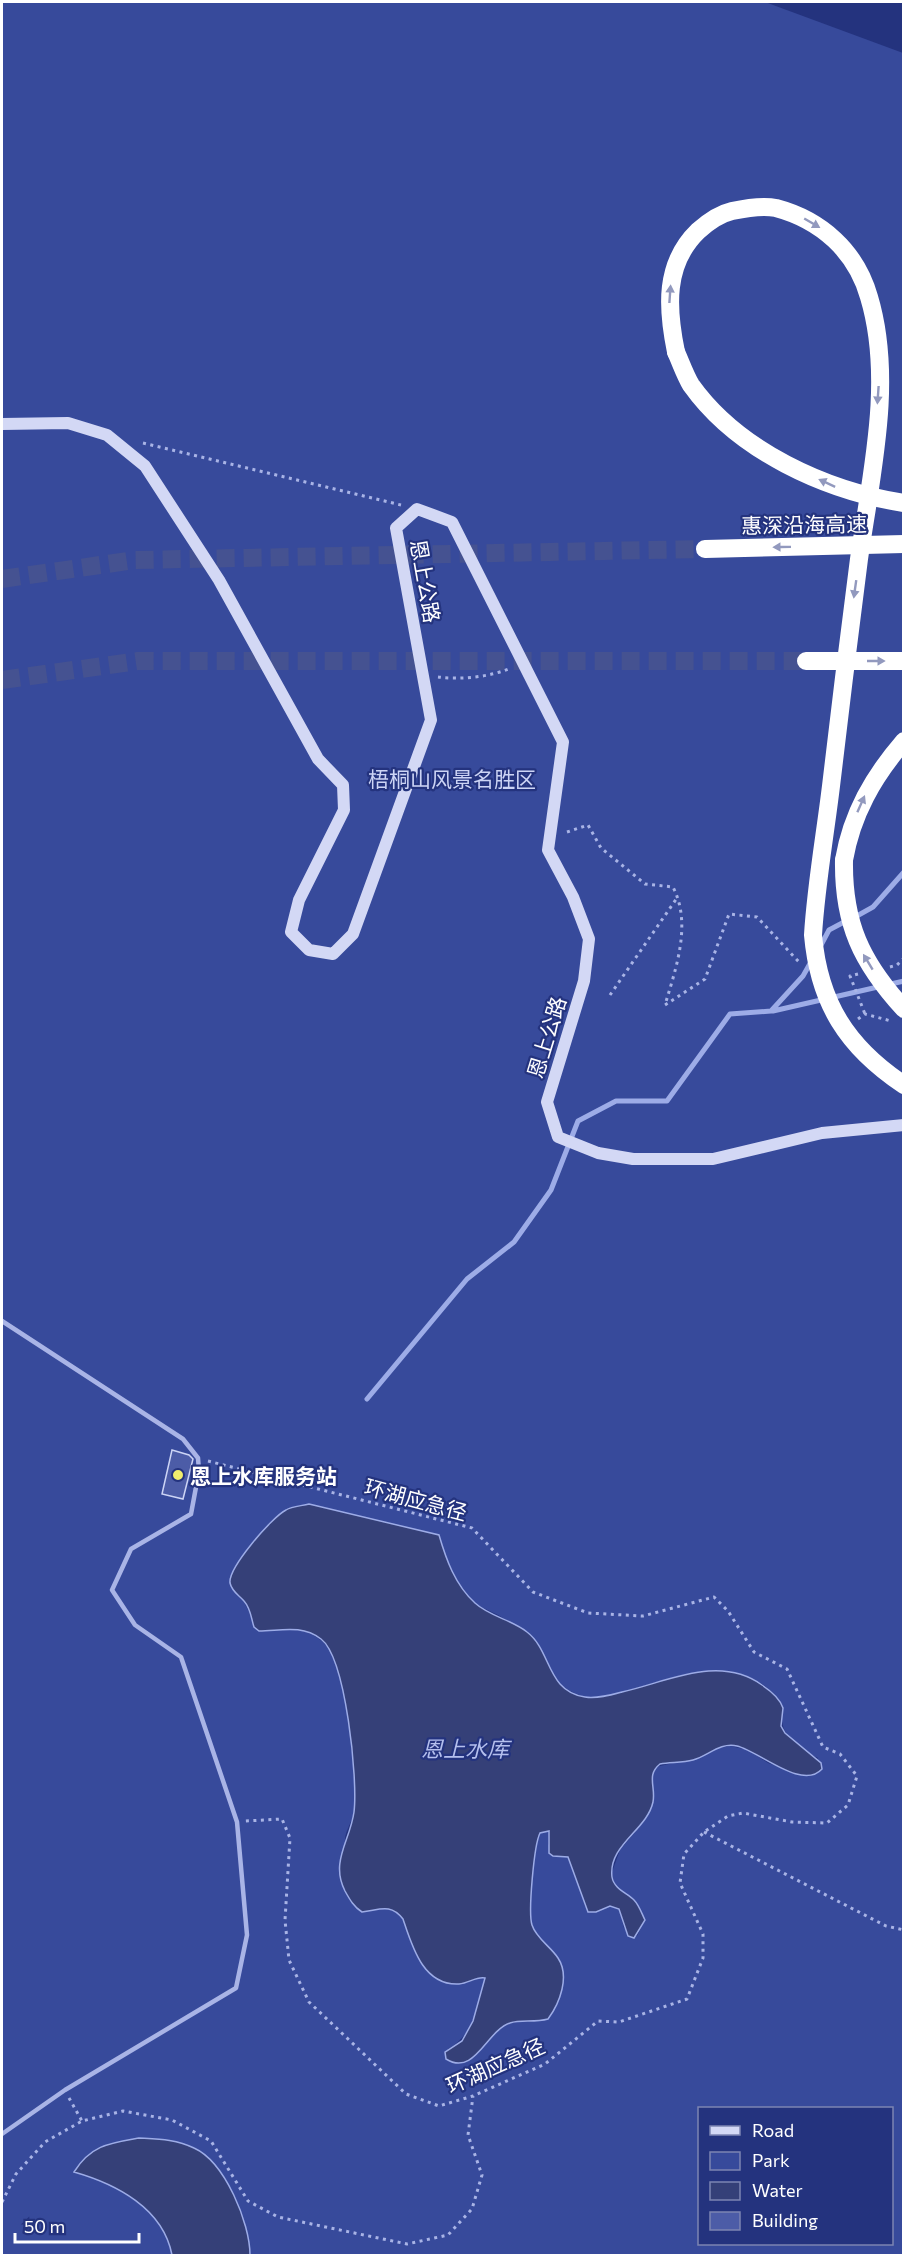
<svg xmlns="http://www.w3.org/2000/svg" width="905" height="2257" viewBox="0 0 905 2257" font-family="Commissioner,'Noto Sans SC',sans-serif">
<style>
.green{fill:#374a9b;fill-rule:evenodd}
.water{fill:#354078;stroke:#9dace7;stroke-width:1.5}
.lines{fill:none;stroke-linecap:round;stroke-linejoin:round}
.stream{stroke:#9dace7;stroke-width:5}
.building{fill:#4c5ca7;stroke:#ccd4f5;stroke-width:1.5}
.highway-tunnel{stroke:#455291;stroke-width:18;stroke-dasharray:18 9;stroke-linecap:butt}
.path{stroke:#a9b4e6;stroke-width:3;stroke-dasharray:3 4.5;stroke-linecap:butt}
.lane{stroke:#a9b4e6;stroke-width:4.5}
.secondary{stroke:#d3d8f5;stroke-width:12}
.highway{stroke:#fff;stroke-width:18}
.highway-bridge{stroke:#fff;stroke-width:18}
.oneway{fill:#9299be}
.poi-dot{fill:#f0ed6d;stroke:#24337e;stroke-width:2}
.labels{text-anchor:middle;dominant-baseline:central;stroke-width:4.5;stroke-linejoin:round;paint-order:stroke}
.street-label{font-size:21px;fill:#fff;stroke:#24337e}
.park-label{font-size:21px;fill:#ccd4f5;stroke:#24337e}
.poi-label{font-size:21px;font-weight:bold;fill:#fff;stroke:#24337e;text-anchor:start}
.water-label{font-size:22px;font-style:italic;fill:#b4bfed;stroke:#24337e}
</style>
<rect width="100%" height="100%" fill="#24337e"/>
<path class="green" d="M2,2H765L903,53V2255L2,2256ZM273,1520L439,1535C445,1557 457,1592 478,1605C488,1611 501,1615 510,1623C536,1646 547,1685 582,1696C593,1700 607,1695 618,1693C663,1683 715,1655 759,1682C769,1688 779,1697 783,1708C777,1734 796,1748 818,1758L805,1776L768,1763L748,1750L730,1746L715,1749L702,1756L656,1767L651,1776L654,1794L645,1820L620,1850L612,1872L614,1884L645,1920L637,1936L624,1928L619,1909L610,1906L596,1912L585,1906L573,1865L568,1857L553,1856L548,1843L549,1831L540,1833C534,1846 528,1909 532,1924C539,1952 566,1948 561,1987C560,1994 559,2004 555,2009C541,2028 523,2018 509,2024C497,2029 487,2041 479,2051L448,2049C471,2037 483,2003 486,1978H478L472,1981L426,1971L403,1918C392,1906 382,1907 367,1911C361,1893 346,1859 345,1842C344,1832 353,1821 354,1811C357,1779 347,1680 332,1653C319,1630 287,1624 263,1631C248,1616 241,1594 232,1574L248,1549ZM700,2108H892V2244H700Z"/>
<path class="water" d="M309,1504L439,1535C446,1559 455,1585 475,1603C489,1616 512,1620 527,1632C552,1651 546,1691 585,1697C597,1699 611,1695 622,1692C667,1682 719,1654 762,1685C771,1691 780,1698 783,1708L781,1726L785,1733L821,1763L822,1769C802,1791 759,1751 737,1746C720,1742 708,1756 693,1760C682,1763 671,1762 660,1764C646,1775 656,1787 653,1802C647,1830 608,1845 612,1877C614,1889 627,1893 634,1900C639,1905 642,1914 645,1920L634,1938L628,1936L619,1909L610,1906L596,1912H588L568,1857L553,1856L549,1853V1831L540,1833C534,1845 528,1912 532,1925C536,1938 551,1947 558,1958C570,1976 560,2003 548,2019C534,2023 521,2019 510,2023C486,2031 475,2077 446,2059L445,2052L462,2041L473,2021L485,1978C477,1976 469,1983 459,1984C423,1986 412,1946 403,1919C390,1903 380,1910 362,1912C354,1907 350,1900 345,1891C330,1862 350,1841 354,1812C358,1780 346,1658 321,1639C301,1624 280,1631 259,1631L254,1627C251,1618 251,1609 244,1601C239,1595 232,1592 230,1583C228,1568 272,1517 286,1510C292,1506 302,1506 309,1504Z
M139,2138C158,2139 176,2139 194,2148C225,2162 250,2223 250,2255H172C163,2208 116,2184 74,2172C91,2145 110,2143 139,2138Z"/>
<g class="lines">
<path class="stream" d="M855,917L873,907L904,872
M820,947L829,930L846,921
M773,1011L904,981
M367,1399L467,1279L514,1242L551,1190L578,1121L616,1101H667L730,1014L771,1011L803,976L812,960"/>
</g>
<path class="building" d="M172,1450L189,1455L193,1459L183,1499L162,1494Z"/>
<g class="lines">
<path class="highway-tunnel" d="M2,579L135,560L705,549
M2,680L138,661H806"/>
<path class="path" d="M143,443L401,505
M438,677C461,680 490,677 511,668
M567,832L588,825L601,848L645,884L673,887C692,924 676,968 665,1005L705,979L729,914L757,917L799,962
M890,967L897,965L904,958
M858,974L850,976L865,1014
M610,995L677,898
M858,1019L865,1014L891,1021
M208,1461L472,1528L533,1592L588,1613L643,1616L714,1597L728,1611L754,1652L787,1669L823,1747L840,1754L857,1776L848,1805L827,1823L792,1822L743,1813L728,1816L704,1832L684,1854L680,1883L703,1934V1958L687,1999L619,2022L598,2021L545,2064L473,2096L439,2106L406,2094L309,2002L289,1960L285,1920L290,1838L282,1819L245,1821
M704,1832L886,1926L904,1930
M69,2098L82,2121
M2,2202L16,2174L45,2142L82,2121L123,2111L172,2120L211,2141L248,2201L278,2217L407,2244L448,2235L472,2209L482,2175L468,2135L473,2096"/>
<path class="lane" d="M2,1321L183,1439L198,1458L199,1471L191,1514L131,1549L112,1590L135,1625L181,1657L237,1822L247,1935L236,1988L65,2090L2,2134"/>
<path class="secondary" d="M2,424L68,423L107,435L145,466L219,580L318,759L343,785L344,810L299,900L291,932L309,950L333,954L353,934L431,720L396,528L417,509L452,522L563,742L548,850L573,897L589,939L584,981L547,1102L558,1137L598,1153L633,1159H713L822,1133L904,1125"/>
<path class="highway" d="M676,352C681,363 685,375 691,385C738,451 826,491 904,503
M705,549L904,544
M806,661H904
M844,860C852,814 873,777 904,741"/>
<path class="highway-bridge" d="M676,352C667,308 664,264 698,231C708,222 719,214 732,211C746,208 762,205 776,208C821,220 856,251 869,297C894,380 871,475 859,559C849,635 840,710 831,786C825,836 816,885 813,935C819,1003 847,1047 904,1085
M844,860C843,923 861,962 904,1009"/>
</g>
<defs><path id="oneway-solid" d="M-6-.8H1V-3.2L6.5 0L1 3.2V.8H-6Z" transform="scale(1.5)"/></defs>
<g class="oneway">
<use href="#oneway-solid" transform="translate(812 223) rotate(30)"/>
<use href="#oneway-solid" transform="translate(670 294) rotate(-86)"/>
<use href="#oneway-solid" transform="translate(878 395) rotate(94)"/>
<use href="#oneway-solid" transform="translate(827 483) rotate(-155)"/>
<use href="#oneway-solid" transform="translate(782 547) rotate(179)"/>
<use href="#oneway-solid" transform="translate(855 589) rotate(98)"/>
<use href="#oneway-solid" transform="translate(876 661)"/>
<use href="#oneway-solid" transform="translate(861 804) rotate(-66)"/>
<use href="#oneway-solid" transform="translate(868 962) rotate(-121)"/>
</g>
<circle class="poi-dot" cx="178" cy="1475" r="6"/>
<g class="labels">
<g class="street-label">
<text transform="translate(804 524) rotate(-1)">惠深沿海高速</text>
<text transform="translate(426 581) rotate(80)">恩上公路</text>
<text transform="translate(546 1037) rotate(-73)">恩上公路</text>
<text transform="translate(416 1499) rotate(15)">环湖应急径</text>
<text transform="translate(495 2065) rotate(-24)">环湖应急径</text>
</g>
<g class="park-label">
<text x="452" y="778">梧桐山风景名胜区</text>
</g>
<g class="poi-label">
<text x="190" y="1475">恩上水库服务站</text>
</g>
<g class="water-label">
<text x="465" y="1748">恩上水库</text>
</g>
</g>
<rect width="905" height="2257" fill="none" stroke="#ffffff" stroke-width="6"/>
<rect x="698" y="2107" width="195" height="138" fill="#24337e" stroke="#7c85b2" stroke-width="1.5"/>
<rect x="710" y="2126" width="30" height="9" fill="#d3d8f5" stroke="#7c85b2" stroke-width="1.5"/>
<text x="752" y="2137" font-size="18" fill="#ffffff">Road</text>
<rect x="710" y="2152" width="30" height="18" fill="#374a9b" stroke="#7c85b2" stroke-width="1.5"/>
<text x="752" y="2167" font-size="18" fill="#ffffff">Park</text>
<rect x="710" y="2182" width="30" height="18" fill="#354078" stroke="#7c85b2" stroke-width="1.5"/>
<text x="752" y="2197" font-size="18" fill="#ffffff">Water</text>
<rect x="710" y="2212" width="30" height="18" fill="#4c5ca7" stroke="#7c85b2" stroke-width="1.5"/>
<text x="752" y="2227" font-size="18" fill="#ffffff">Building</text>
<path d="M15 2233v9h124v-9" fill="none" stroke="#ffffff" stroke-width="3"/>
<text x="24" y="2233" font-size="18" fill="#ffffff" stroke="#24337e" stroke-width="4.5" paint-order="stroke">50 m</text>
</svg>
